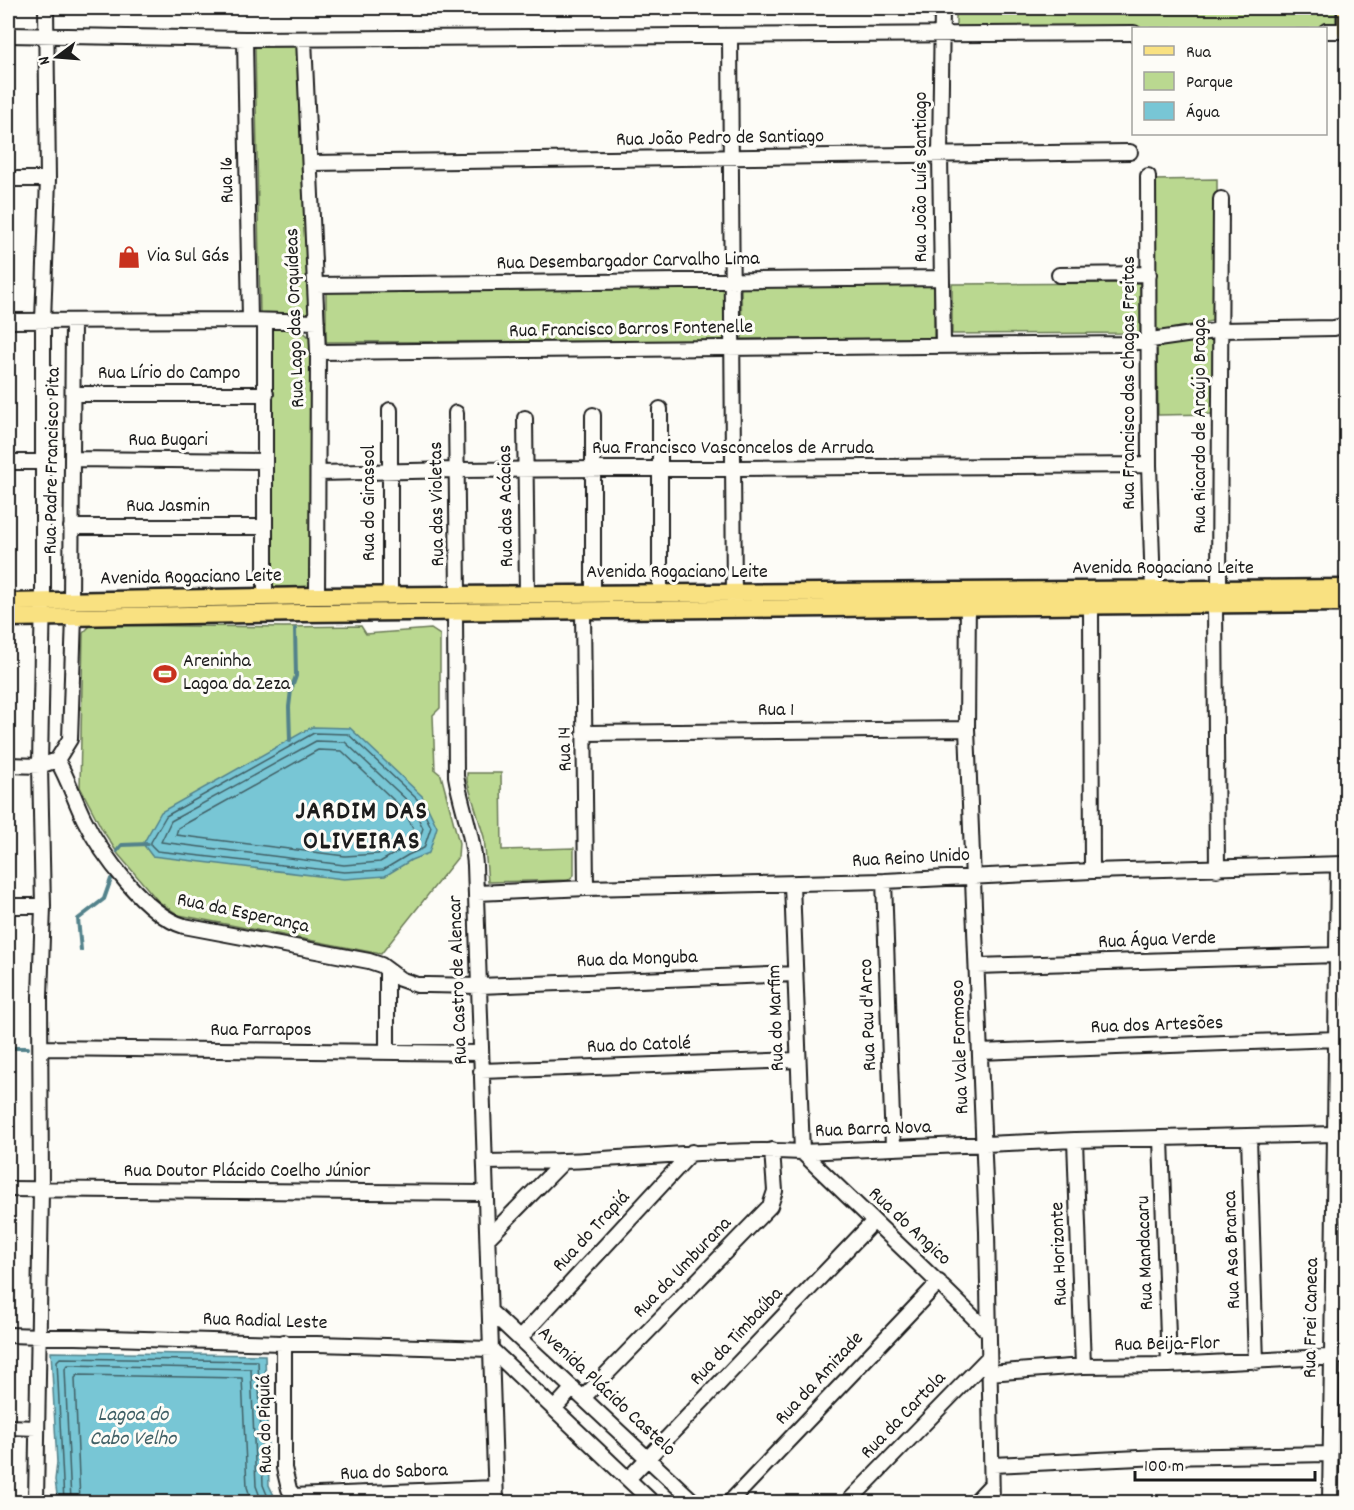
<svg xmlns="http://www.w3.org/2000/svg" width="1354" height="1510" viewBox="0 0 1354 1510" font-family="Dekko,sans-serif">
<style>
.green{fill:#bad890;stroke:#6b7a56;stroke-width:1.5}
.water{fill:#78c6d5;stroke:#53828b;stroke-width:1.5}
.lines{fill:none;stroke-linecap:round;stroke-linejoin:round}
.shore{stroke:#416066;stroke-width:1.5}
.stream{stroke:#53828b;stroke-width:4}
.minor-casing{stroke:#1c1c1c;stroke-width:18}
.major-casing{stroke:#1c1c1c;stroke-width:21}
.minor{stroke:#fdfcf7;stroke-width:14}
.major{stroke:#f9e181;stroke-width:16}
.labels{text-anchor:middle;dominant-baseline:central;stroke-width:6;stroke-linejoin:round;paint-order:stroke}
.street-label{font-size:20px;fill:#1c1c1c;stroke:#fdfcf7}
.poi-label{font-size:20px;fill:#1c1c1c;stroke:#fdfcf7;text-anchor:start}
.water-label{font-size:21px;font-style:italic;fill:#416066;stroke:#fdfcf7}
.district-label{font-size:26px;font-weight:bold;letter-spacing:1.5px;fill:#1c1c1c;stroke:#fdfcf7}
</style>
<rect width="100%" height="100%" fill="#fdfcf7"/>
<filter id="ink" filterUnits="userSpaceOnUse"><feTurbulence type="fractalNoise" baseFrequency=".0167" numOctaves="2"/><feDisplacementMap in="SourceGraphic" scale="12" xChannelSelector="R" yChannelSelector="G"/><feConvolveMatrix kernelMatrix="1 2 1 2 8 2 1 2 1" color-interpolation-filters="sRGB"/></filter>
<g filter="url(#ink)">
<path class="green" d="M956,8H1340V29L956,27Z
M255,46H299L309,315L260,316Z
M1217,179V320L1161,331L1155,328L1153,180Z
M1140,283V333L952,334V284Z
M934,284V338L742,339L741,285Z
M726,287V341L326,342V288Z
M272,329C288,329 305,325 312,343V583L308,587L279,589L269,584Z
M1212,338L1216,343L1214,414L1158,415L1157,348L1162,344Z
M91,625L284,627L361,626L366,634L431,629L440,635V708L433,715L435,770L441,775L459,843L458,857L381,954L179,915L158,901L118,854L102,829L80,787L83,633Z
M467,773H501L502,850L574,848V875L568,880L488,882L484,837L467,781Z"/>
<path class="water" d="M312,727L350,728L422,796L437,827L429,853L411,860L385,876L344,879L152,856L143,844L161,812Z
M51,1352L265,1355L269,1485L277,1502H58L55,1480L57,1463Z"/>
<g class="lines">
<path class="shore" d="M314,733L348,734L417,799L431,827L424,848L408,855L383,870L344,872L157,851L151,845V842L166,816Z
M316,741L345,742L411,804L423,828L418,843L404,848L380,862L344,865L161,842L171,821Z
M318,750L342,751L403,809L413,828L411,835L378,854L345,856L176,835L178,828Z
M64,1502L57,1361L60,1358L258,1361L263,1485L270,1502
M71,1502L65,1369L68,1365L251,1369L256,1486L262,1502
M80,1502L75,1378L78,1375L242,1378L247,1487L252,1502"/>
<path class="stream" d="M290,740L289,707L291,690L296,676L295,629
M117,851L122,845L148,844
M81,950L78,919L104,899L111,879
M8,1048H28"/>
<g class="minor-casing">
<path id="minor" d="M942,8L940,156L943,345
M1326,31H1346
M8,35L245,39L1134,33
M730,36L734,600
M245,39L250,320
M304,39L318,352L317,596
M311,163L1130,152
M1148,176L1149,465L1153,590
M8,179H48
M1059,275L1149,274
M315,285L942,278
M8,321L250,320L317,322
M318,352L1123,344L1221,330L1334,328L1346,325
M73,394H266
M660,409V594
M390,410V596
M456,413L458,595
M525,418L527,594
M72,459L264,461
M8,462H43
M318,473L457,470L1149,465
M71,527H265
M593,594V415
M968,596L967,729L987,1232L992,1502
M265,597V321
M71,601L73,321
M1091,607L1092,871
M583,611L586,888
M455,613L456,776C461,806 473,834 475,865L496,1502
M585,733L967,729
M57,760L70,739L74,616
M8,765L40,766L57,760C68,778 74,799 84,819C101,854 146,915 184,926L369,961L381,965L400,979L417,985H428L480,986L795,974
M1217,869L1215,605L1219,590L1221,199
M884,881L893,1148
M792,884L802,1152C863,1212 927,1270 988,1332
M477,893L586,888L884,881L1092,871L1344,864
M8,906H43
M977,966L1337,955
M387,970V1051
M41,1048L481,1053
M980,1052L1336,1039
M481,1071L798,1060
M1249,1137L1256,1362
M1161,1139L1169,1365
M1075,1140L1083,1366
M485,1162C511,1161 537,1162 563,1161C643,1158 722,1148 802,1152L1075,1140L1335,1134L1338,865
M8,1189L486,1193
M488,1238L564,1161
M491,1312L694,1502
M8,1335L491,1349
M520,1338L692,1152
M284,1342V1468L289,1489L297,1502
M491,1349L652,1502
M989,1373L1083,1366L1169,1365L1346,1356
M584,1397L770,1206L775,1191L772,1150
M554,1409L573,1388
M8,1427L37,1428
M993,1465L1160,1457L1329,1454
M628,1479L873,1222
M293,1496L495,1488
M36,1502L41,1190L40,997L43,906L40,766L43,590V321L48,179L46,8
M730,1502L939,1282
M848,1502L989,1357
M975,1502L991,1485
M1330,1502L1335,1134H1346"/>
</g>
<g class="major-casing">
<path id="major" d="M1346,8V32
M8,602L317,596L1346,588
M8,618L301,613L1346,603"/>
</g>
<use href="#minor" class="minor"/>
<use href="#major" class="major"/>
</g>
</g>
<defs>
<g id="shop-bare" transform="scale(1.8)"><path d="M-5-2.5h2.3a2.7 3.5 0 0 1 5.4 0H5L5.5 6h-11ZM-1.5-2.5h3a1.5 2.3 0 0 0-3 0Z" fill="#c8321e" stroke="#fdfcf7" stroke-width="2.5" paint-order="stroke"/></g>
<g id="stadium-bare" transform="scale(1.8)"><path d="M0-5a6.5 5 0 1 0 0 10a6.5 5 0 1 0 0-10ZM-3.5-1.8h7v3.6h-7Z" fill="#c8321e" stroke="#fdfcf7" stroke-width="2.5" paint-order="stroke"/></g>
</defs>
<g fill-rule="evenodd">
<use href="#shop-bare" x="129" y="257"/>
<use href="#stadium-bare" x="165" y="674"/>
</g>
<g class="labels">
<g class="street-label">
<text transform="translate(720 139) rotate(-1)">Rua João Pedro de Santiago</text>
<text transform="translate(922 177) rotate(-90)">Rua João Luís Santiago</text>
<text transform="translate(228 180) rotate(-91)">Rua 16</text>
<text transform="translate(628 262) rotate(-1)">Rua Desembargador Carvalho Lima</text>
<text transform="translate(296 318) rotate(-92)">Rua Lago das Orquídeas</text>
<text transform="translate(631 330) rotate(-1)">Rua Francisco Barros Fontenelle</text>
<text x="169" y="374">Rua Lírio do Campo</text>
<text transform="translate(1130 383) rotate(-90)">Rua Francisco das Chagas Freitas</text>
<text transform="translate(1201 426) rotate(-90)">Rua Ricardo de Araújo Braga</text>
<text x="168" y="441">Rua Bugari</text>
<text x="733" y="449">Rua Francisco Vasconcelos de Arruda</text>
<text transform="translate(53 461) rotate(-89)">Rua Padre Francisco Pita</text>
<text transform="translate(370 503) rotate(-90)">Rua do Girassol</text>
<text transform="translate(438 504) rotate(-91)">Rua das Violetas</text>
<text transform="translate(507 506) rotate(-91)">Rua das Acácias</text>
<text x="168" y="507">Rua Jasmin</text>
<text x="1163" y="569">Avenida Rogaciano Leite</text>
<text x="677" y="573">Avenida Rogaciano Leite</text>
<text transform="translate(191 578) rotate(-1)">Avenida Rogaciano Leite</text>
<text x="776" y="711">Rua 1</text>
<text transform="translate(566 749) rotate(-91)">Rua 14</text>
<text transform="translate(911 859) rotate(-3)">Rua Reino Unido</text>
<text transform="translate(243 914) rotate(12)">Rua da Esperança</text>
<text transform="translate(1157 941) rotate(-2)">Rua Água Verde</text>
<text transform="translate(637 960) rotate(-2)">Rua da Monguba</text>
<text transform="translate(459 980) rotate(-92)">Rua Castro de Alencar</text>
<text transform="translate(869 1015) rotate(-92)">Rua Pau d'Arco</text>
<text transform="translate(777 1018) rotate(-92)">Rua do Marfim</text>
<text transform="translate(1157 1026) rotate(-2)">Rua dos Artesões</text>
<text x="261" y="1031">Rua Farrapos</text>
<text transform="translate(639 1046) rotate(-2)">Rua do Catolé</text>
<text transform="translate(961 1047) rotate(-92)">Rua Vale Formoso</text>
<text transform="translate(873 1130) rotate(-2)">Rua Barra Nova</text>
<text x="247" y="1172">Rua Doutor Plácido Coelho Júnior</text>
<text transform="translate(909 1227) rotate(43)">Rua do Angico</text>
<text transform="translate(592 1232) rotate(-47)">Rua do Trapiá</text>
<text transform="translate(1233 1250) rotate(-92)">Rua Asa Branca</text>
<text transform="translate(1146 1253) rotate(-92)">Rua Mandacaru</text>
<text transform="translate(1060 1254) rotate(-92)">Rua Horizonte</text>
<text transform="translate(683 1268) rotate(-46)">Rua da Umburana</text>
<text transform="translate(1312 1318) rotate(-89)">Rua Frei Caneca</text>
<text transform="translate(265 1322) rotate(2)">Rua Radial Leste</text>
<text transform="translate(737 1337) rotate(-47)">Rua da Timbaúba</text>
<text transform="translate(1167 1345) rotate(-1)">Rua Beija-Flor</text>
<text transform="translate(820 1379) rotate(-47)">Rua da Amizade</text>
<text transform="translate(606 1392) rotate(43)">Avenida Plácido Castelo</text>
<text transform="translate(904 1416) rotate(-46)">Rua da Cartola</text>
<text transform="translate(266 1424) rotate(-91)">Rua do Piquiá</text>
<text transform="translate(394 1473) rotate(-2)">Rua do Sabora</text>
</g>
<g class="poi-label">
<text x="147" y="257">Via Sul Gás</text>
<text x="183" y="662">Areninha<tspan x="183" dy="23">Lagoa da Zeza</tspan></text>
</g>
<g class="water-label">
<text x="133" y="1416">Lagoa do<tspan x="133" dy="24">Cabo Velho</tspan></text>
</g>
<g class="district-label">
<text x="362" y="812">JARDIM DAS<tspan x="362" dy="30">OLIVEIRAS</tspan></text>
</g>
</g>
<rect width="1354" height="1510" fill="none" stroke="#fdfcf7" stroke-width="30"/>
<rect x="15" y="15" width="1324" height="1480" fill="none" stroke="#1c1c1c" stroke-width="2" filter="url(#ink)"/>
<rect x="1132" y="27" width="195" height="108" fill="#fdfcf7" stroke="#a3a29f" stroke-width="1.5"/>
<rect x="1144" y="46" width="30" height="9" fill="#f9e181" stroke="#a3a29f" stroke-width="1.5"/>
<text x="1186" y="57" font-size="18" fill="#1c1c1c">Rua</text>
<rect x="1144" y="72" width="30" height="18" fill="#bad890" stroke="#a3a29f" stroke-width="1.5"/>
<text x="1186" y="87" font-size="18" fill="#1c1c1c">Parque</text>
<rect x="1144" y="102" width="30" height="18" fill="#78c6d5" stroke="#a3a29f" stroke-width="1.5"/>
<text x="1186" y="117" font-size="18" fill="#1c1c1c">Água</text>
<g transform="translate(57 57) rotate(254)" stroke="#fdfcf7" stroke-width="4.5" paint-order="stroke">
<path d="M0-4.5L10 22L0 15L-10 22Z" fill="#1c1c1c"/>
<text y="-9" font-size="16" font-weight="bold" text-anchor="middle" fill="#1c1c1c">N</text>
</g>
<path d="M1135 1471v9h180v-9" fill="none" stroke="#1c1c1c" stroke-width="3"/>
<text x="1144" y="1471" font-size="18" fill="#1c1c1c" stroke="#fdfcf7" stroke-width="4.5" paint-order="stroke">100 m</text>
</svg>
